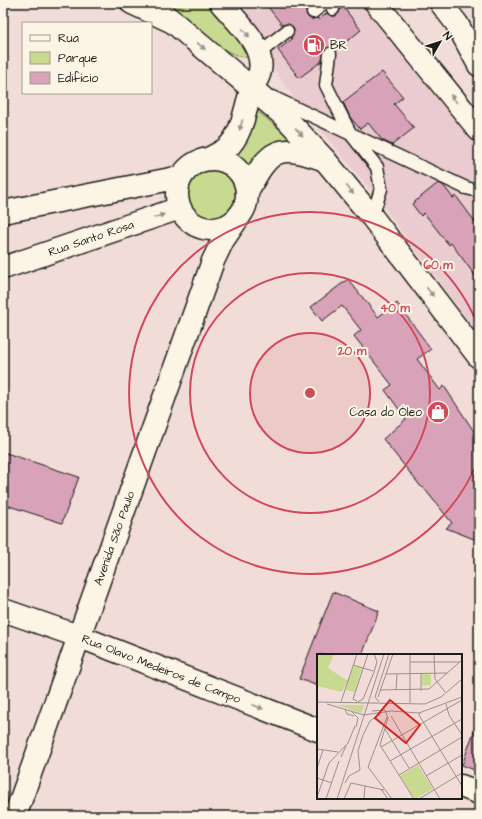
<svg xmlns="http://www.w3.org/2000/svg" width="482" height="819" viewBox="0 0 482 819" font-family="'Architects Daughter',sans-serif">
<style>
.built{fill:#eacbcf}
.green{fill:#c7da8f;stroke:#727b56}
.building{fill:#d8a2b9;stroke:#1c1c1c}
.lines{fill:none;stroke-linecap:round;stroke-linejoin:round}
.service-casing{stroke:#1c1c1c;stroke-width:15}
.minor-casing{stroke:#1c1c1c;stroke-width:25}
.tertiary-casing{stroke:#1c1c1c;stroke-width:25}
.secondary-casing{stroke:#1c1c1c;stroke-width:25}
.motorway-casing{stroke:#1c1c1c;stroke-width:25}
.service{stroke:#fcf5e5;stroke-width:12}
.minor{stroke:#fcf5e5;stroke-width:22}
.tertiary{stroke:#fcf5e5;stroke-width:22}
.secondary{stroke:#fcf5e5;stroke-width:22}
.motorway{stroke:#fcf5e5;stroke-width:22}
.oneway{fill:#97938b}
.ring{fill:none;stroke:#d1495b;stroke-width:2}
.labels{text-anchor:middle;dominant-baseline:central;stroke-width:4;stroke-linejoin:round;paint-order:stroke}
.poi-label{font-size:12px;fill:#1c1c1c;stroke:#fcf5e5;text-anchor:start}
.street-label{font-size:12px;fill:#1c1c1c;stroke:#fcf5e5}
.inset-road{fill:none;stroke:#9c8f8d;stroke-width:1}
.view{fill:#d62828;fill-opacity:0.15;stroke:#d62828;stroke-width:2}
.inset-edge{fill:none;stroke:#1c1c1c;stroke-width:2}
.centre{fill:#d1495b;stroke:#fcf5e5;stroke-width:2}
.ring-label{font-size:12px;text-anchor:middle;font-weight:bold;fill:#d1495b;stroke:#fcf5e5;stroke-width:4;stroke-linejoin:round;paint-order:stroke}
</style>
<rect width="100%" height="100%" fill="#f1dcd8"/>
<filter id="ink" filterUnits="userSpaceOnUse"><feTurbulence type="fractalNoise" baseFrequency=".025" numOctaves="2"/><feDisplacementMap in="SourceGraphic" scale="8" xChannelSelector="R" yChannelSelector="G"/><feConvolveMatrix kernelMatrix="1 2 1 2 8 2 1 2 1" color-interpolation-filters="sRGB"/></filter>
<g filter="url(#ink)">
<path class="built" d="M230,3H365L479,147V336L377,198L293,97Z"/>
<path class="green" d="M167,3H213L252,58C221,57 189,23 167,3Z
M250,105L294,141H282L277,144L246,178C240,167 234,162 222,157Z
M217,166C266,189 210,243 191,207C185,195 188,179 200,171C204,168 212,167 217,166Z"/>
<path class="building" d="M265,3H306L308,6L306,10L307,16L311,19L318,18L319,20L327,13L331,16H336L339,13L341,4L361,30L336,50L331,47L324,49L322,61L299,78L278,50L292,39L291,37L294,30L293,27L286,24L282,25Z
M382,72L403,97L394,104L414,128L392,145L382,140L368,123L360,129L350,117L343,102Z
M438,183L443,185L453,198L456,196L479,227V281L451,243L449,245L424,213L421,216L412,204Z
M348,279L378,317L397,303L431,349L417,359L440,390L444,386L479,439V541L446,528L452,523L423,487L422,488L383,439L406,419L385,390L392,385L354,336L361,330L342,306L322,321L311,307Z
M3,452L79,477L62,523L3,504Z
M333,592L379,611L362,655H318V686L299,679Z
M477,723H479V772L462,765Z"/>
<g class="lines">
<g class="service-casing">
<path id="service" d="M333,9L334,3
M313,12L324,3
M259,53L287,31
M330,54L326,85L350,133L377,167L381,189L372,217
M272,97L466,188L479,191"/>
</g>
<g class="minor-casing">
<g id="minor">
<path d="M221,3C236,21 265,45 260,71C259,77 255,83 252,88"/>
<path d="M3,212L181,177"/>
<path id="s1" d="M3,268L180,208"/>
<path id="s2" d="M3,610L78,636L318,730"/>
<path d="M461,786L479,793"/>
</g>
</g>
<g class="tertiary-casing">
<g id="tertiary">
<path d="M441,3L457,24"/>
<path d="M208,159C214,156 222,152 227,148C243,134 245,107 252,88"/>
<circle cx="212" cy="194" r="35"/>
<path d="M247,192C270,148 278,143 325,160"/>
<path id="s3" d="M15,816L213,261L223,240L240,215"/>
</g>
</g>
<g class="secondary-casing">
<path id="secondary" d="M376,3L479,130
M160,11L282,114L325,160L372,217L479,357
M457,24L479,65"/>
</g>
<g class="motorway-casing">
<path id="motorway" d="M132,3L175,23"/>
</g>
<use href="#service" class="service"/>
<use href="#minor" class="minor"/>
<use href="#tertiary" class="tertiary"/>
<use href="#secondary" class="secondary"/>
<use href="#motorway" class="motorway"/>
</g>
<defs><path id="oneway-solid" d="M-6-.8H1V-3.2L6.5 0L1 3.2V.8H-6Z"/></defs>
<g class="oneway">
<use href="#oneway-solid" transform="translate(246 33) rotate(50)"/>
<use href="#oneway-solid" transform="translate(201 46) rotate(41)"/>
<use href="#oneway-solid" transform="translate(454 99) rotate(-129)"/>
<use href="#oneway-solid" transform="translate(241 125) rotate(106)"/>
<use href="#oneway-solid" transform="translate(299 132) rotate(47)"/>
<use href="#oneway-solid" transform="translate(350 190) rotate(51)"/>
<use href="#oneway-solid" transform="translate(159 216) rotate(-19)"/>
<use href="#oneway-solid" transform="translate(430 292) rotate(52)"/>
<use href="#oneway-solid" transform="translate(258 707) rotate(21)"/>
</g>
</g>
<circle cx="310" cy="393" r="60" fill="#d1495b" fill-opacity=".12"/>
<g class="ring">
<circle cx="310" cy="393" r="60"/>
<circle cx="310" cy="393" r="120"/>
<path d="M479 458A181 181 0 1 1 479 328"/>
</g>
<defs>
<g id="fuel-disc" transform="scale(1.15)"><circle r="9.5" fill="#d1495b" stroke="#fcf5e5"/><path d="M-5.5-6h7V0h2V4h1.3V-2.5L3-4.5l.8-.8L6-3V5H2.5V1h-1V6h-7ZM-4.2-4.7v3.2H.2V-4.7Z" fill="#fff"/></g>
<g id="shop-disc" transform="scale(1.15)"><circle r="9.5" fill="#d1495b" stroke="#fcf5e5"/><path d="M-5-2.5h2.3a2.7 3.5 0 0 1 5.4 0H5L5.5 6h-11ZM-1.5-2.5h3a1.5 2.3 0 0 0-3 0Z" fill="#fff"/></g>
</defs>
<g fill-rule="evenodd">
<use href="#fuel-disc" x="314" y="45"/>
<use href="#shop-disc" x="438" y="412"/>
</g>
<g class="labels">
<g class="poi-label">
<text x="330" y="45">BR</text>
<text x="422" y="412" text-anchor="end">Casa do Óleo</text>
</g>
<g class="street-label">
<text stroke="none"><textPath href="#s1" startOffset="93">Rua Santo Rosa</textPath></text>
<text stroke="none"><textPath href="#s3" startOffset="295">Avenida São Paulo</textPath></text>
<text stroke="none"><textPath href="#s2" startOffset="169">Rua Olavo Medeiros de Campo</textPath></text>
</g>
</g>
<g transform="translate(317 654)">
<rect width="145" height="145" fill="#f1dcd8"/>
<path d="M0,0H17L11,14L31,27L37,12L45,14L38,38L29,36L30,28L25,38L0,32ZM105,20H114V31L105,32ZM20,51H48L44,59ZM101,111L116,135L98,145L83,122Z" fill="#c7da8f"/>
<path class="inset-road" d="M93,0V49M117,0L118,25L128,38M93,8H143M36,11L56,17M104,19V37M69,20L130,19M63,36L112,35L145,6M79,36L80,20M61,43L76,0M40,47L36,45L51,0M0,48L108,50L124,43L145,25M24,48L40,0M62,48L58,43L72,0M39,49L46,45L57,18L60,8L57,0M10,50L47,61L74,57L102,59L145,43M129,50L132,61L145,81M28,55L30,60L37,62M34,57L41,64L39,73M55,57L68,56L71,64M103,59L102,61L145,132M74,62L123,145M70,63L51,113L75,145M71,64L63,91L97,145M68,75L92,114M64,93L145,46M0,95L21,98M24,103L29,92M73,107L145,65M0,114L6,96M82,121L145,83M109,122L145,101M0,124L15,129M28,129L32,122L43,116L41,97L46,81L53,67L64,59M64,135L71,145M0,143L12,109L31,89L38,72M9,145L22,107M20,145L67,0M27,145L34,129L67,136M47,145L48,132M102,145L145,119"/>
<path class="view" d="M73,46L103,71L89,89L58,64Z"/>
<rect width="145" height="145" class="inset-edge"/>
</g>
<circle cx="310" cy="393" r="6" class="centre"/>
<g class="ring-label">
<text x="438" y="269">60 m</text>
<text x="395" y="312">40 m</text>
<text x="352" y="355">20 m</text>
</g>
<rect width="482" height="819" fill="none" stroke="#fcf5e5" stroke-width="16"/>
<rect x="8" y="8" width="466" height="803" fill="none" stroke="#1c1c1c" stroke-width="1.5" filter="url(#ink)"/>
<rect x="22" y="22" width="130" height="72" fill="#fcf5e5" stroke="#a29e95"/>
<rect x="30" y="35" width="20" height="6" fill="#fcf5e5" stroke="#a29e95"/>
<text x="58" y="42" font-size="12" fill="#1c1c1c">Rua</text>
<rect x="30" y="52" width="20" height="12" fill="#c7da8f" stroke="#a29e95"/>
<text x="58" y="62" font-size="12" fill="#1c1c1c">Parque</text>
<rect x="30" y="72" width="20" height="12" fill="#d8a2b9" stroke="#a29e95"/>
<text x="58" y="82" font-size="12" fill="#1c1c1c">Edifício</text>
<g transform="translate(440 42) rotate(51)" stroke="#fcf5e5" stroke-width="3" paint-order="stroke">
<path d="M0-3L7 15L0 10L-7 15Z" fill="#1c1c1c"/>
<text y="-6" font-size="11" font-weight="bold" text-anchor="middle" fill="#1c1c1c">N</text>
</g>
</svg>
